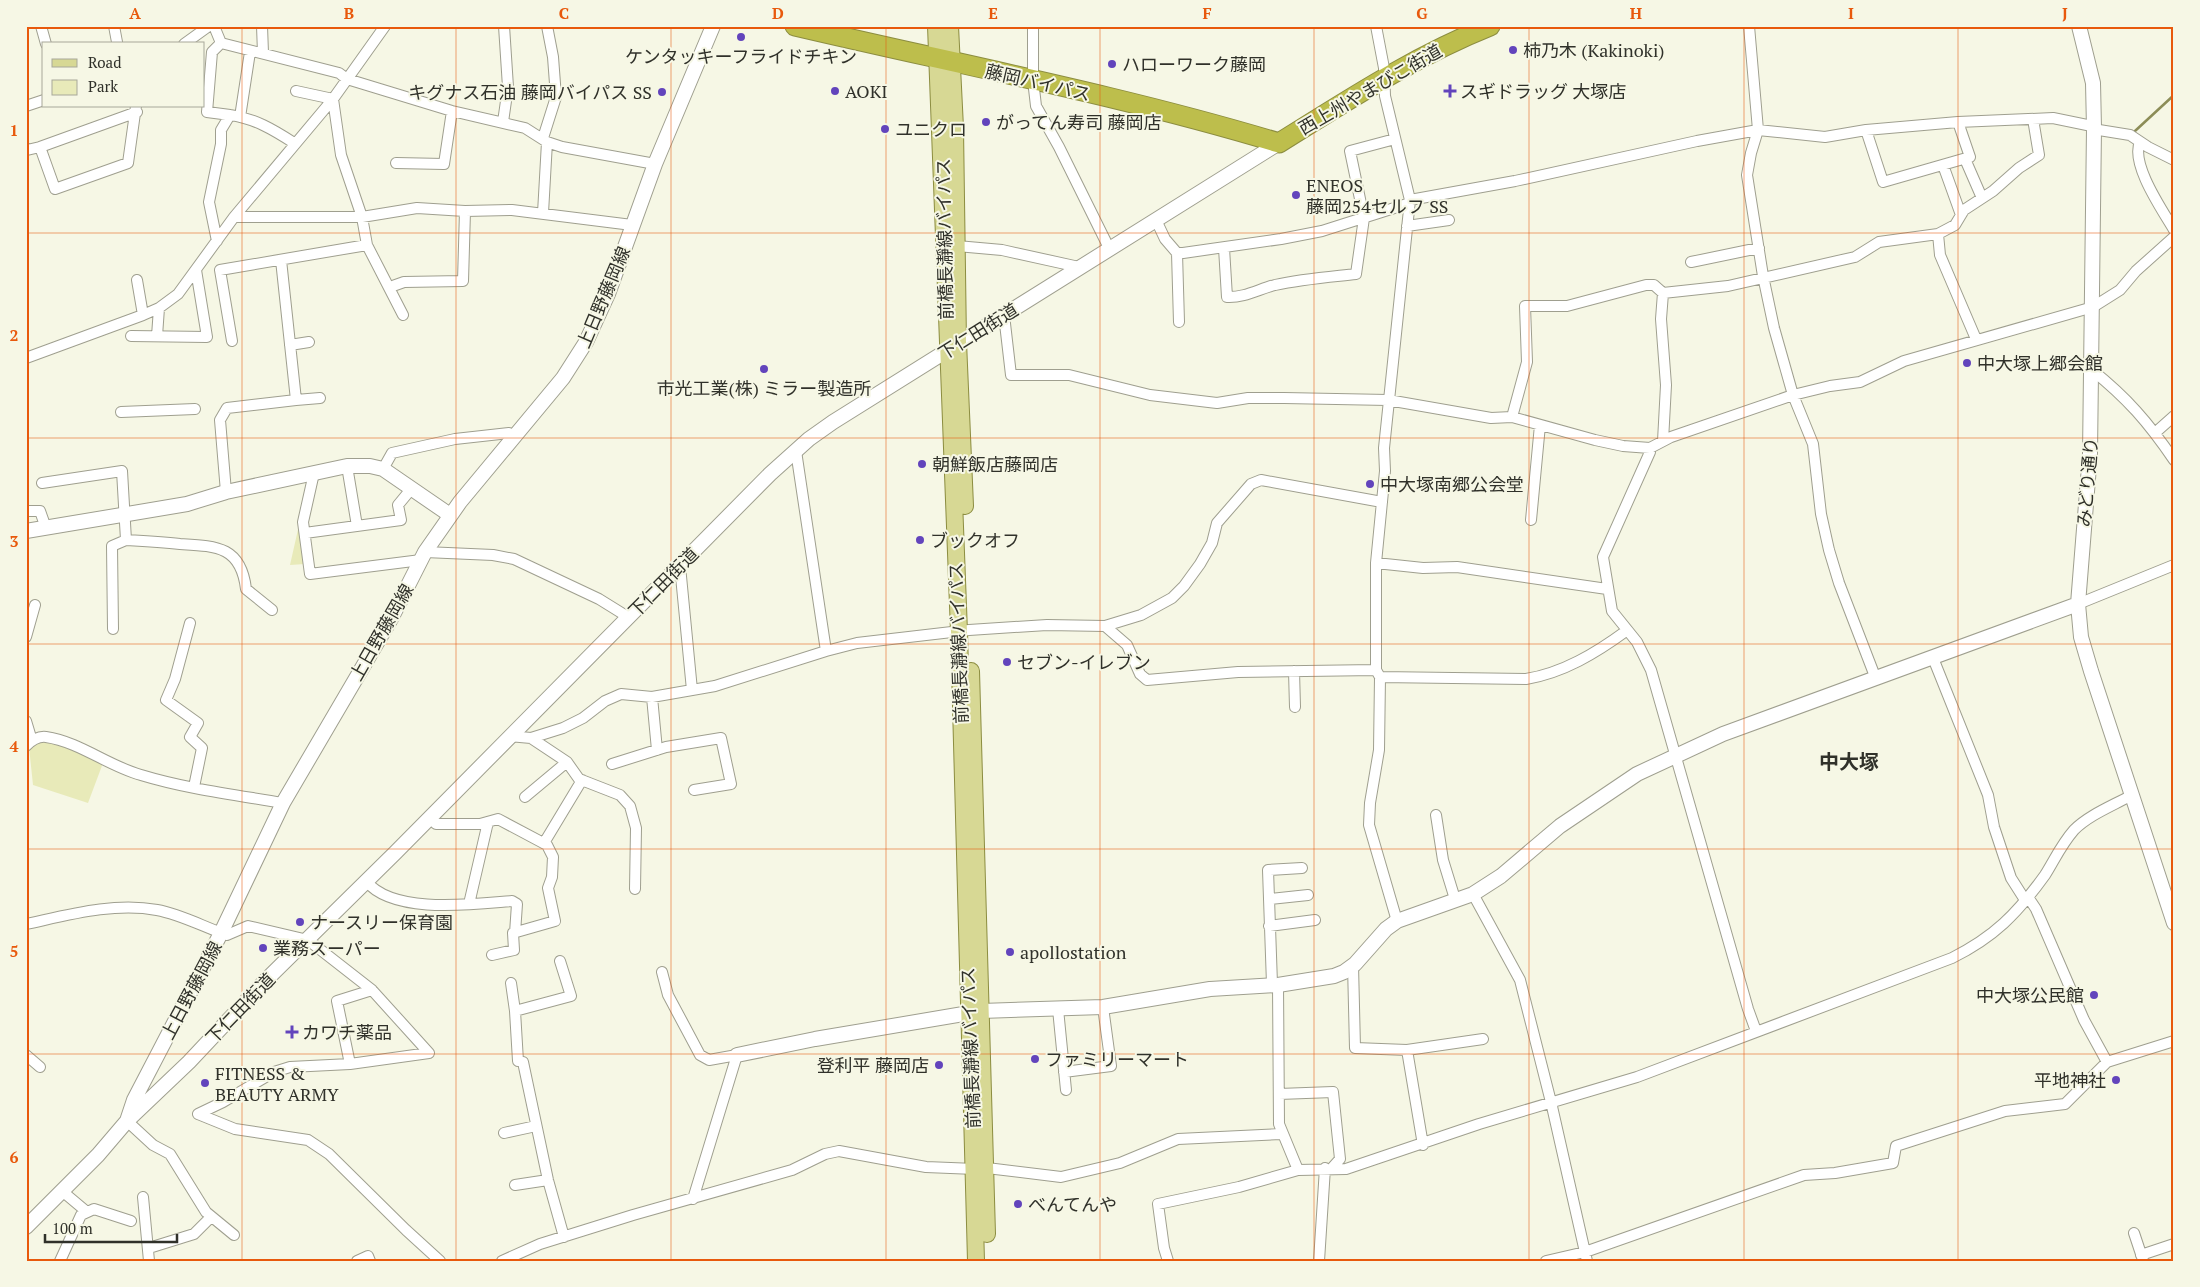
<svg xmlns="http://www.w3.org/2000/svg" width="2200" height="1287" viewBox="0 0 2200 1287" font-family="'PT Serif','Noto Sans JP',serif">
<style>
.green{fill:#e8eab9}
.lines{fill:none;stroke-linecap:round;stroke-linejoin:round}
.stream{stroke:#8c8d57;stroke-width:2.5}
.street-casing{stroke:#9f9f8f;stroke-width:12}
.secondary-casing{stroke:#9f9f8f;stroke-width:16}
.primary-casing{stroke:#8c8d40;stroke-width:18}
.highway-casing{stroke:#8c8d40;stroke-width:21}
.street{stroke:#fff;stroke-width:10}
.secondary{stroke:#fff;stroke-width:14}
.primary{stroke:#d7d894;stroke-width:16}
.highway{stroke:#bdbe4c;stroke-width:19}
.grid{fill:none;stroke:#e8590c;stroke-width:1;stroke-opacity:0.55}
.poi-dot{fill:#6244bc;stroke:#f6f7e5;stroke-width:2}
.labels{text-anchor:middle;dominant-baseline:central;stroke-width:4;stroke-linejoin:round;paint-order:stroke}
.poi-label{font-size:18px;fill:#30312a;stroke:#f6f7e5;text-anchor:start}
.street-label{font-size:18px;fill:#30312a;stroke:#f6f7e5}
.quarter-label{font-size:20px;font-weight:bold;fill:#30312a;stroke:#f6f7e5}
.neatline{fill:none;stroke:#e8590c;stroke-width:2}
.grid-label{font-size:16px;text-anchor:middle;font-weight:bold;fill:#e8590c}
</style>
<rect width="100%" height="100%" fill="#f6f7e5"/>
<path class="green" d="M299,525L305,564L290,565Z
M37,741H49L103,763L88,803L33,785L29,747Z"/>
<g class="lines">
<path class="stream" d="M2135,131L2174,95"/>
<g class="street-casing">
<path id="street" d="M41,26L46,44
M114,26L117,42
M214,26L221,43L339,73L347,79L452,111L525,128L547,142L562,147L655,164
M262,26L263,53
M1033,26V80L1036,106L1059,147L1109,248
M1376,26L1384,68L1385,96L1410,200L1384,448L1385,471L1376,563V670L1380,677L1379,750L1370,803L1369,825L1397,921
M1749,26L1758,130L1751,153L1747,175L1763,276L1774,328L1793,395L1813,444L1821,514L1829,550L1839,583L1876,679
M221,43L212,52L207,112L230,115
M184,44L209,26
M296,91L333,99L341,155L362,217L367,245L403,315
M26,106L44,100
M240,117L250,52
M503,122L508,87L504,26
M1866,130L1883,182L1970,157L1958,122
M543,138L556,97L553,57L547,26
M2140,142C2130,164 2163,211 2174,230
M40,147L137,112
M26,148L27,150L40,147L55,189L128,163L136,106
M1965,159L1982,198
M396,163L444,164L452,111
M1943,165L1961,215
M1410,200L1515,181L1697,141L1758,130L1825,137L1866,130L1958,122L2053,118L2087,125L2099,130L2130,135L2148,147L2174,160
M543,213L547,142
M234,217H362L417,208L465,211L512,210L632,225
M1156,220L1165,239L1177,253H1183L1281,239L1322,231L1410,203
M1407,226L1449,220
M217,241L209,202L221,144V130L230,115C254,118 274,130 294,143
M957,246L1002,250L1079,267
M1224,248L1227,297C1244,298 1259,289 1275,285C1302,279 1329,277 1356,274L1364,218L1350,151L1395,139
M1177,253L1179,322
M1691,262L1759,248
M137,280L143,315
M390,287L404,282L463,281L465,211
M1004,315L1011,375H1069L1150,395L1217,403L1248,398H1284L1388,400L1491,418L1512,417L1595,440L1623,446L1650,448L1671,437L1793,395L1830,386L1860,382L1904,361L2093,307L2120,290L2136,271L2174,237
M131,336L207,337L196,270
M157,336L159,308
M1976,339L1940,255L1938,234L1955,225L1964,210L1993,191L2019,168L2039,155L2033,119
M232,341L220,270L367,245
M290,345L309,342
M26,358L143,315L159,308L178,294L234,217L333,99L385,26
M2092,370C2127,398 2148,422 2174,460
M296,400L320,398
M121,412L195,409
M1512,417L1527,362L1525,306H1567L1646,285H1654L1663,293L1728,286L1855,257L1879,242L1938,234
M2156,432L2174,416
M1663,441L1666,385L1661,319L1663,293
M1650,448V452L1603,557L1612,611L1637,642L1651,670L1748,1009L1756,1031
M796,451L826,651
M347,466L357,526
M383,469L392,453L455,439L509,433L514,436
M314,473L303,522L310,574L421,560
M42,483L122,471L126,540C144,541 162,542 180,544C216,546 241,546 246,589L272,610
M226,492L220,420L227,408L296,400L281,260
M26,511H40L46,528
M1531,520L1540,425
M305,533L401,520L398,505L412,488
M425,552L493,555L514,559L599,599L628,617
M1376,563L1423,568L1457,567L1607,589
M680,566L692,690
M2078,604L2174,565
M190,623L175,679L166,700L198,723L190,737L202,748L194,787
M1105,626L1127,645L1140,674L1147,680L1238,672L1376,670
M113,629L112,546L126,540
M26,637L35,605
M1933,658L1988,795L1994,827L2011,878L2025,900
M1294,671L1295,707
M1380,677L1526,679C1563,673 1596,653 1626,631
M652,697L657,750
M26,721L32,741
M509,736L531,738L563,728L583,718L605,701L621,694L652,697L715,686L826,651L857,643L969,630L1047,625L1105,626L1141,615L1172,598L1184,586L1200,564L1212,543L1217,523L1251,484L1261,480L1382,502
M531,738L567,762L579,779L620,795L630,806L636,828L635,889
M26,746C31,741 38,736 46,737C80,742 108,766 141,775C187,789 236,795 283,803
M612,764L666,747L721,738L731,784L694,790
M525,797L567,762
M1436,815L1443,860L1455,899
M430,818L436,824H480L498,819L547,845L553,857L552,877L548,888L555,921L513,933L514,950L492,955
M544,843L582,780
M366,881C393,915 474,904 512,901L517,904L515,933
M1473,894L1520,980L1551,1102L1587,1261
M1270,899L1308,895
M2025,900H2030L2036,909L2084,1020L2107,1062
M469,904L488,822
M26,924C68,915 114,902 157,910C180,914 204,927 227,935L248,926L308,940L372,990L429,1053
M1269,926L1315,920
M1353,965L1355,1048L1407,1050L1423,1145
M662,972L668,995L700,1055L709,1060L737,1055L693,1199
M511,983L515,1011L518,1061
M1272,984L1268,870L1302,868
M1278,985L1279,1124L1298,1170L1346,1169L1479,1124L1637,1077L1952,958C1994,937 2017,914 2045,875C2055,859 2061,845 2074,830C2089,815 2112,806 2130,796
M1058,1009L1066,1090
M515,1011L571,996L560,961
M1407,1050L1483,1039
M26,1055L40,1067
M523,1062L548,1180L564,1237
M350,1064L337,1001L372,990
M1064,1072L1111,1066L1103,1007
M1279,1094L1333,1092L1340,1159L1331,1169
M198,1114L235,1129L308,1140L329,1154L406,1230L440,1261
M198,1114L223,1102L274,1072L290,1067L350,1064L429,1053
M127,1121L153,1145L170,1154L206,1212L234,1235
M504,1133L536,1126
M987,1168L1061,1177L1120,1163L1178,1139L1281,1134
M515,1185L548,1180
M62,1191L87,1212
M143,1197L149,1261
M2134,1233L2143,1260
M149,1248L194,1234L211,1217
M2141,1255L2174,1244
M60,1261L81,1215L94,1209L131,1221
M357,1261L368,1256L370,1261
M502,1261L540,1244L633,1215L792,1170L825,1154L839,1151L926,1167L975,1169
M1168,1261L1164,1248L1158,1204L1239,1187L1298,1170
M1319,1261L1325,1168
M1546,1261L1585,1252L1804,1175L1835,1173L1893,1163L1896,1146L2005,1111L2065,1104L2107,1062L2174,1041"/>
</g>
<g class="secondary-casing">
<path id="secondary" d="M2079,26L2093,83L2094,128L2090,454L2078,604L2081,637L2091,671L2174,923
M26,531L187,504L226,492L347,466H370L383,469L450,515
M737,1055L815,1039L981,1011L1103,1007L1210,989L1278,985L1334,976L1344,972L1355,964L1386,929L1397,921L1473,894L1501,876L1560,826L1637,774L1723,734L2078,604
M127,1121L189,1062L266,980L395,853L770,474L809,439L833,422L1279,143
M26,1227L98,1155L127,1121L134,1100L221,933L283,803L392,617L425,552L460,502L563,378L586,342L608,294L655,164L713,26"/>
</g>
<g class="primary-casing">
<path id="primary" d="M936,26L959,632L976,1261
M950,26L955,128L958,342L965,506
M971,671L987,1234"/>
</g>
<g class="highway-casing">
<path id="highway" d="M795,26C957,64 1120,95 1279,143C1348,100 1415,56 1490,26"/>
</g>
<use href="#street" class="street"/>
<use href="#secondary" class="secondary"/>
<use href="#primary" class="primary"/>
<use href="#highway" class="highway"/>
</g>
<path class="grid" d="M242,26V1261M456,26V1261M671,26V1261M886,26V1261M1100,26V1261M1314,26V1261M1529,26V1261M1744,26V1261M1958,26V1261M26,233H2174M26,438H2174M26,644H2174M26,849H2174M26,1054H2174"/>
<g class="poi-dot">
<circle cx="741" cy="37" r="5"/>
<circle cx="1513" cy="50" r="5"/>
<circle cx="1112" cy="64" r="5"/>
<circle cx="835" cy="91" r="5"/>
<path d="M1447.5 83.5h5v5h5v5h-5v5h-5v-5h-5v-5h5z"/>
<circle cx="662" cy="92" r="5"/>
<circle cx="986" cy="122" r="5"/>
<circle cx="885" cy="129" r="5"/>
<circle cx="1296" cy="195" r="5"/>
<circle cx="1967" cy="363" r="5"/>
<circle cx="764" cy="369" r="5"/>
<circle cx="922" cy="464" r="5"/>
<circle cx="1370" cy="484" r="5"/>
<circle cx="920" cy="540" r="5"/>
<circle cx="1007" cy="662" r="5"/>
<circle cx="300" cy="922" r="5"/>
<circle cx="263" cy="948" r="5"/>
<circle cx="1010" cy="952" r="5"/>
<circle cx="2094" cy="995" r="5"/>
<path d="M289.5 1024.5h5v5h5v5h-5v5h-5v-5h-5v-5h5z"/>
<circle cx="1035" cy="1059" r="5"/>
<circle cx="939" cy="1065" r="5"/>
<circle cx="2116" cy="1080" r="5"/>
<circle cx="205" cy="1083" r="5"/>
<circle cx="1018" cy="1204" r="5"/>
</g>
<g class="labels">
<g class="poi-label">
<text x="1523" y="50">柿乃木 (Kakinoki)</text>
<text x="741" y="56" text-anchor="middle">ケンタッキーフライドチキン</text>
<text x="1122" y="64">ハローワーク藤岡</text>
<text x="845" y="91">AOKI</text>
<text x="1460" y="91">スギドラッグ 大塚店</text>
<text x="652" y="92" text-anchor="end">キグナス石油 藤岡バイパス SS</text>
<text x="996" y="122">がってん寿司 藤岡店</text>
<text x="895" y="129">ユニクロ</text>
<text x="1306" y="185">ENEOS<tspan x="1306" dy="21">藤岡254セルフ SS</tspan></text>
<text x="1977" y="363">中大塚上郷会館</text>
<text x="764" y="388" text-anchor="middle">市光工業(株) ミラー製造所</text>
<text x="932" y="464">朝鮮飯店藤岡店</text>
<text x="1380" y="484">中大塚南郷公会堂</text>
<text x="930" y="540">ブックオフ</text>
<text x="1017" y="662">セブン-イレブン</text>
<text x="310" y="922">ナースリー保育園</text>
<text x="273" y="948">業務スーパー</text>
<text x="1020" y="952">apollostation</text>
<text x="2084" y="995" text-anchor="end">中大塚公民館</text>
<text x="302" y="1032">カワチ薬品</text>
<text x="1045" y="1059">ファミリーマート</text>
<text x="929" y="1065" text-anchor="end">登利平 藤岡店</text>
<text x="215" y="1073">FITNESS &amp;<tspan x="215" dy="21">BEAUTY ARMY</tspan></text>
<text x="2106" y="1080" text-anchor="end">平地神社</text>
<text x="1028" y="1204">べんてんや</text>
</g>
<g class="street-label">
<text transform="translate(1038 82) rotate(13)">藤岡バイパス</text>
<text transform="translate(1370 89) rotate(-30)">西上州やまびこ街道</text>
<text transform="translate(944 239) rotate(-91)">前橋長瀞線バイパス</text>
<text transform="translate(603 297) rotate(-67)">上日野藤岡線</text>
<text transform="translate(978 331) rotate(-32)">下仁田街道</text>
<text transform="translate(2087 482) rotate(-85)">みどり通り</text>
<text transform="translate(663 582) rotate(-45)">下仁田街道</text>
<text transform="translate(381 632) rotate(-60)">上日野藤岡線</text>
<text transform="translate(958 643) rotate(-92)">前橋長瀞線バイパス</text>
<text transform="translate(191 990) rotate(-62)">上日野藤岡線</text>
<text transform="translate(240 1008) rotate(-46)">下仁田街道</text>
<text transform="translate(970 1048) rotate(-92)">前橋長瀞線バイパス</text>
</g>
<g class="quarter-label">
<text x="1849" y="761">中大塚</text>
</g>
</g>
<rect width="2200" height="1287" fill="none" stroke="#f6f7e5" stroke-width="55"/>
<rect x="42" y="42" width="162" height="65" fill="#f6f7e5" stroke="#a7a89a"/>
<rect x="52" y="59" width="25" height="8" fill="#d7d894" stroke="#a7a89a"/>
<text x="88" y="68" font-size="15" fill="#30312a">Road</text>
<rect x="52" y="80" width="25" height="15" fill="#e8eab9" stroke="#a7a89a"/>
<text x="88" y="92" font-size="15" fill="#30312a">Park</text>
<path d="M45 1234v8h132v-8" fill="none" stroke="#30312a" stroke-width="2.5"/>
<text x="52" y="1234" font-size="15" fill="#30312a" stroke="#f6f7e5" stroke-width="4" paint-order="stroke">100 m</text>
<rect x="28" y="28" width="2144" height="1232" class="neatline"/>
<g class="grid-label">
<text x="135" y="19">A</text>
<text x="349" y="19">B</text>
<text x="564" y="19">C</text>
<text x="778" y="19">D</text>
<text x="993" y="19">E</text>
<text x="1207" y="19">F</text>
<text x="1422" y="19">G</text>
<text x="1636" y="19">H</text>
<text x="1851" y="19">I</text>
<text x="2065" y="19">J</text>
<text x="14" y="136">1</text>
<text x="14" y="341">2</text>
<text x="14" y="547">3</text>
<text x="14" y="752">4</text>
<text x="14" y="957">5</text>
<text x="14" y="1163">6</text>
</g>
</svg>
